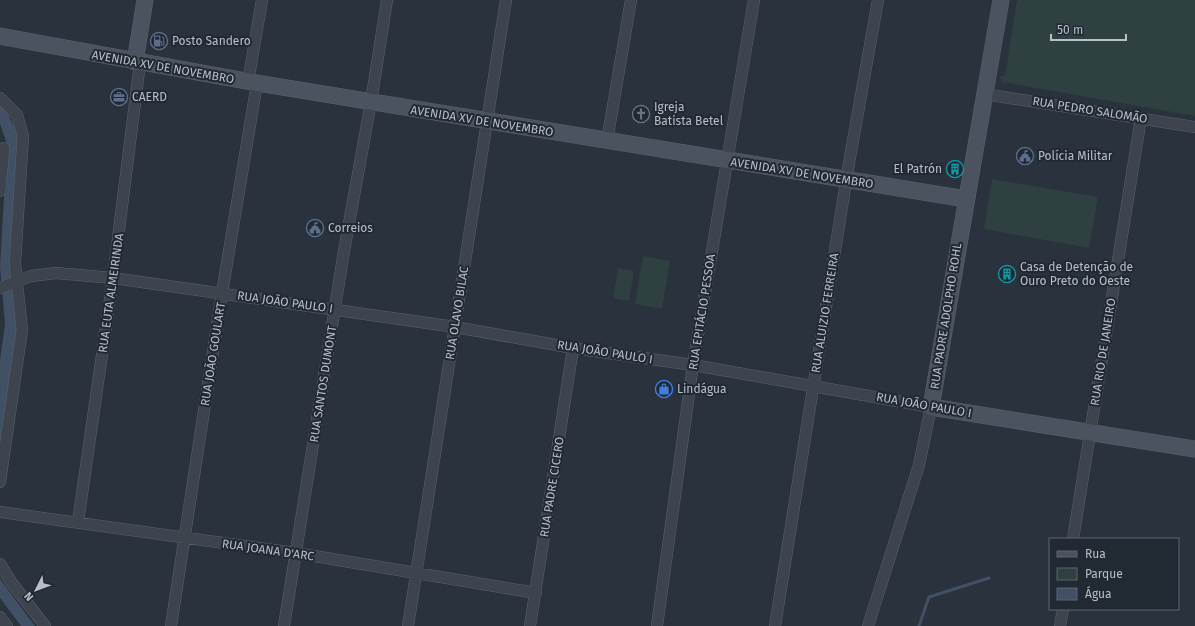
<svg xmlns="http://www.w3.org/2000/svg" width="1195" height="626" viewBox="0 0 1195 626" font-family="'Fira Sans',sans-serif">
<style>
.green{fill:#2e4040}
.water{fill:#415064}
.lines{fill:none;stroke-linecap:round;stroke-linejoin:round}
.stream{stroke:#415064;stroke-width:3}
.street-casing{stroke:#5a626b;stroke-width:12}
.secondary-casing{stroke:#5a626b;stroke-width:17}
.street{stroke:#3d444e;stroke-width:11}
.secondary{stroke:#4b5360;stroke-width:16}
.labels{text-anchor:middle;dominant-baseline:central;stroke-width:4;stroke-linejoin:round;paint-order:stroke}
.poi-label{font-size:12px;fill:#b9bfc8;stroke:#212933;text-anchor:start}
.street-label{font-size:12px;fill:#b9bfc8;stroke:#212933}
</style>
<rect width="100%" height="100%" fill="#29323d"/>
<path class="green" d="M1017,0H1195V116L1002,82L1000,76H1005Z
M992,179L1098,197L1089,248L984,229Z
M643,256L670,261L662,309L635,304Z
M618,268L634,271L629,301L613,298Z"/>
<path class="water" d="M0,103L8,114L19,137L18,326L0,448V360L5,324L0,267L7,144L0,124Z
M0,578L3,583L35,626H21L0,598Z"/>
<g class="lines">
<path class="stream" d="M919,626L929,597L989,578"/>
<g class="street-casing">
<path id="street" d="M248,82L262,0
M984,94L1195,127
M0,98L17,115L23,136L15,263L22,330L0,482
M607,141L631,0
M0,191L4,148
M0,288L31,276L56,273L113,278L455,327L573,348L693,365L931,407L919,465L868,626
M0,512L296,553L536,593
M78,522L113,278L140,63
M1073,539L1141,118
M0,564L11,582L45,626
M0,617L7,626
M171,626L222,293L257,83
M284,626L344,251L371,102L387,0
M408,626L506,0
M530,626L573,348
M657,626L693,365L754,0
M775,626L849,163L878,0
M1060,626L1063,609"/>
</g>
<g class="secondary-casing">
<path id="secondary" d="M1001,0L931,407L1195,449
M0,36L257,83L966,199
M135,62L145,0"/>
</g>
<use href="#street" class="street"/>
<use href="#secondary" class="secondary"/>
</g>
<defs>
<g id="fuel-ring" transform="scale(0.9)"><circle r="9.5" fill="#212933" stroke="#5c6f8a" stroke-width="1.5"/><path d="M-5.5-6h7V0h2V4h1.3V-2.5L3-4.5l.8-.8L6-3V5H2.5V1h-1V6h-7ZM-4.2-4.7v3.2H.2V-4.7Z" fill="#5c6f8a"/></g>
<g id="office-ring" transform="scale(0.9)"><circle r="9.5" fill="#212933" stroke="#5c6f8a" stroke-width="1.5"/><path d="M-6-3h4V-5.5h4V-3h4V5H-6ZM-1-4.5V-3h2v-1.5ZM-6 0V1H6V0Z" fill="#5c6f8a"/></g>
<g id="church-ring" transform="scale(0.9)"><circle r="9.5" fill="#212933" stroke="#6b7280" stroke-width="1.5"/><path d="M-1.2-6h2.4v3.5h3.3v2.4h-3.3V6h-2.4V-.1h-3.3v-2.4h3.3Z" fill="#6b7280"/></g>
<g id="civic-ring" transform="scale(0.9)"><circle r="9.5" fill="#212933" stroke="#5c6f8a" stroke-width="1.5"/><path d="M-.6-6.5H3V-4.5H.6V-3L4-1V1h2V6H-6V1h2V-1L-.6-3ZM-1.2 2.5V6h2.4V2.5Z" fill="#5c6f8a"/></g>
<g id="building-ring" transform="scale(0.9)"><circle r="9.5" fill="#212933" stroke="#0f9aa8" stroke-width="1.5"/><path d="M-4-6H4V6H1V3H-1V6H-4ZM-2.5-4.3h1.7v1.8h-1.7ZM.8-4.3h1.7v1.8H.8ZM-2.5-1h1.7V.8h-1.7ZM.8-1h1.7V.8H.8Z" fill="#0f9aa8"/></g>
<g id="shop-ring" transform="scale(0.9)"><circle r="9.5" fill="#212933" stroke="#3f7fe0" stroke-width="1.5"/><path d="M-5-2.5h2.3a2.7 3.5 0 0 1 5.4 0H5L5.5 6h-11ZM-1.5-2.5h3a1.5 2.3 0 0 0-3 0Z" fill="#3f7fe0"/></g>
</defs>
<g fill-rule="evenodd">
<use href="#fuel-ring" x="159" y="41"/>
<use href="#office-ring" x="119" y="97"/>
<use href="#church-ring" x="641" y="114"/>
<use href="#civic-ring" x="1025" y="156"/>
<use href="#building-ring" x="955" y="169"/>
<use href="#civic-ring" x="315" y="228"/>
<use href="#building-ring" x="1007" y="274"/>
<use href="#shop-ring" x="664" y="389"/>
</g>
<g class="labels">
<g class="poi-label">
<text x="172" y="41">Posto Sandero</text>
<text x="132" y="97">CAERD</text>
<text x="654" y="107">Igreja<tspan x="654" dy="14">Batista Betel</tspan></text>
<text x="1038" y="156">Polícia Militar</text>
<text x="942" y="169" text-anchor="end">El Patrón</text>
<text x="328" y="228">Correios</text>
<text x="1020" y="267">Casa de Detenção de<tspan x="1020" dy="14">Ouro Preto do Oeste</tspan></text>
<text x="677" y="389">Lindágua</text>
</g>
<g class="street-label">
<text transform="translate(163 67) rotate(10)">AVENIDA XV DE NOVEMBRO</text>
<text transform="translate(1090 110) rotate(9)">RUA PEDRO SALOMÃO</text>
<text transform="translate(482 121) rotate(9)">AVENIDA XV DE NOVEMBRO</text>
<text transform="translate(802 173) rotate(9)">AVENIDA XV DE NOVEMBRO</text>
<text transform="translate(111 293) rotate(-82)">RUA EUTA ALMEIRINDA</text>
<text transform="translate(285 302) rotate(8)">RUA JOÃO PAULO I</text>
<text transform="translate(702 312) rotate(-81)">RUA EPITÁCIO PESSOA</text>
<text transform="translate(457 313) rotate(-81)">RUA OLAVO BILAC</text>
<text transform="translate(825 313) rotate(-81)">RUA ALUIZIO FERREIRA</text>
<text transform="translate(946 316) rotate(-81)">RUA PADRE ADOLPHO ROHL</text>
<text transform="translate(605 352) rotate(9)">RUA JOÃO PAULO I</text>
<text transform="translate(1103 352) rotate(-81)">RUA RIO DE JANEIRO</text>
<text transform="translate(213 354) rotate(-81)">RUA JOÃO GOULART</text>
<text transform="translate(323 384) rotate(-81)">RUA SANTOS DUMONT</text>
<text transform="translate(924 405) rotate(10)">RUA JOÃO PAULO I</text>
<text transform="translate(552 487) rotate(-81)">RUA PADRE CICERO</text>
<text transform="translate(268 550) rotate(8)">RUA JOANA D'ARC</text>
</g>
</g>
<rect x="1049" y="538" width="130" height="72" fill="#212933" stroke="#5e656f"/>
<rect x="1057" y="551" width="20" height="6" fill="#4b5360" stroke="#5e656f"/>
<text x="1085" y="558" font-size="12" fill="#b9bfc8">Rua</text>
<rect x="1057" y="568" width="20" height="12" fill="#2e4040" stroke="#5e656f"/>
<text x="1085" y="578" font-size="12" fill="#b9bfc8">Parque</text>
<rect x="1057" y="588" width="20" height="12" fill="#415064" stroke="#5e656f"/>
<text x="1085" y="598" font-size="12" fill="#b9bfc8">Água</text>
<g transform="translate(36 590) rotate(228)" stroke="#212933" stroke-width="3" paint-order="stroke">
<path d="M0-3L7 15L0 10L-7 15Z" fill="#b9bfc8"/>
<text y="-6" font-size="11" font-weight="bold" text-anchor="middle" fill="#b9bfc8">N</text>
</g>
<path d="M1051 34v6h75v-6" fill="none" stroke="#b9bfc8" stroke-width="2"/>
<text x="1057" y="34" font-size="12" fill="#b9bfc8" stroke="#212933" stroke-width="3" paint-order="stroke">50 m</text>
</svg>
